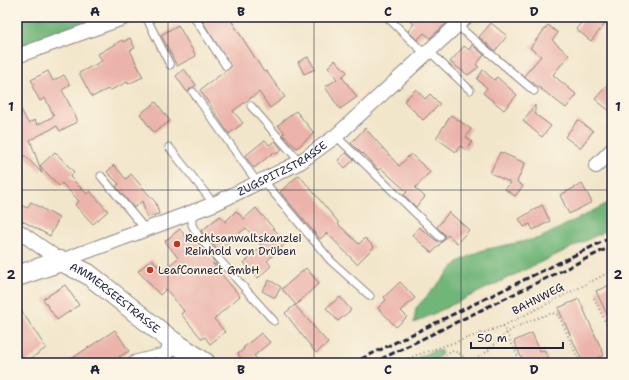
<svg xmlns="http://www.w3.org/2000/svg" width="629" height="380" viewBox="0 0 629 380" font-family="'Shantell Sans',sans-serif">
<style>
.forest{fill:#71b679;stroke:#4a6c5a}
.building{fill:#ebb3aa}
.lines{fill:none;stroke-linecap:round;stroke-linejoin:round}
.service-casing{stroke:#8a8482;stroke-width:9}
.minor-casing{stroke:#8a8482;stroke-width:16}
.secondary-casing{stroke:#8a8482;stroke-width:22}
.path{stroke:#8a8482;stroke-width:2;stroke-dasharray:1 3;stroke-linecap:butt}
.service{stroke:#fff;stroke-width:7}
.minor{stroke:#fff;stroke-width:14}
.secondary{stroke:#fff;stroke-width:20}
.rail{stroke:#22223b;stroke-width:3;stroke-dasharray:6 3;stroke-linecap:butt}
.grid{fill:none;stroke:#22223b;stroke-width:1;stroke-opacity:0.55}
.poi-dot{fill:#c8321e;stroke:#fcf5e5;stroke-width:1.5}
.labels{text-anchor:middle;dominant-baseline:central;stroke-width:3.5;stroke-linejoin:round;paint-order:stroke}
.street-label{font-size:11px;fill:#22223b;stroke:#fcf5e5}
.poi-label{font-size:11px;fill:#22223b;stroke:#fcf5e5;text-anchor:start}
.neatline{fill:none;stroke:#22223b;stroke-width:1.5}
.grid-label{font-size:13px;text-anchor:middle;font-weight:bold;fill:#22223b}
</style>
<rect width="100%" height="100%" fill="#fcf5e5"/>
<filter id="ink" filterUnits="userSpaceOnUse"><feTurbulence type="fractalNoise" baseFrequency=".025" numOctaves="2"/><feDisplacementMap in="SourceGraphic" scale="8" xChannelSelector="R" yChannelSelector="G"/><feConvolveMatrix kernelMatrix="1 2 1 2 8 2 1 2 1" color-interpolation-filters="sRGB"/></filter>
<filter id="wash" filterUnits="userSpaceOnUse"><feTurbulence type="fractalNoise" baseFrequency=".012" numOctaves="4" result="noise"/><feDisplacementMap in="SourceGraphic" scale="16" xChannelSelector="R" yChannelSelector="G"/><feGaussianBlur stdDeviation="0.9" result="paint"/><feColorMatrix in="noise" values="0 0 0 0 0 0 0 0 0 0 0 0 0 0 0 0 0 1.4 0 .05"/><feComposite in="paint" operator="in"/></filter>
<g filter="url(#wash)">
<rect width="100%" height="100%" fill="#f2e6ca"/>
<path class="forest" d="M17,17H103L17,48Z
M612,201V228L414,323L416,308L458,262L483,250L540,238Z
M432,351H441L442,354L433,363H406Z"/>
<g id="blocks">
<path class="building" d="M200,17H229L264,72L266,71L285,97L270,108L259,92L233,111L243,123L229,134L200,90L231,67Z
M407,17H441L447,23L430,38L424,33L417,40L408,31L414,24Z
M586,17H597L605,24L591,41L576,29Z
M491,23L507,36L495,51L479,37Z
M178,25L196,56L177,66L161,35Z
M548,25L558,33L552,40L569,55L553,75L577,95L566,108L524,76L541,56L530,48Z
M130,38L135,48L130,50L143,77L128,84L127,82L109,91L108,89L92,97L79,73L102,61L98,54L122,40L123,42Z
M472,45L484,55L476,65L479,67L468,75L450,62L464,46L469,50Z
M308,57L315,69L304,74L298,62Z
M335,60L347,72L342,77L357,97L340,109L325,87L337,79L328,67Z
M184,69L196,85L187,92L176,76Z
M483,70L494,80L497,77L517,95L504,110L483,93L487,88L477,79Z
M48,71L53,81L64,75L70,85L62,90L77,119V122L60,131L57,126L30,140L42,173L17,148V102L28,123L35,120L37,125L54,116L45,98L40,101L32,86L34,85L31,80Z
M612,80V113L595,99Z
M416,89L425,99L430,94L440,104L423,120L404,101Z
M156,102L170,121L154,133L140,114Z
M535,105V114L551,126L542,137L523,121Z
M296,111L314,133L297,148L282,134L285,133L278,125Z
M451,115L471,129L466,137L472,142L466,150L460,146L456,152L436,138Z
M578,120L593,131L580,148L565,137Z
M365,128L399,166L411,154L430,172L415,188L425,197L416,207L404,195L407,192L381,168L378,170L363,153L362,154L351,143Z
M265,140L269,145L275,141L282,150L276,154L274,152L254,168L245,156Z
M55,152L74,172L70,177L87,194L90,191L108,211L93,224L75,205L79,201L62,183L59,186L40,166Z
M500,152L525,163L517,182L523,186L515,196L505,189L511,183L490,173Z
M346,153L354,160L345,168L338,160Z
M114,165L126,179L131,174L156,203L159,214L147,217L142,201L134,208L116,187L119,184L107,172Z
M299,175L339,223L338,224L359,244L365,238L374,247L357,264L327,233L320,239L280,192Z
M582,184L592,202L569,214L560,195Z
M31,202L59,218L50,236L17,218V203L27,208Z
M542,205L550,221L533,230L530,224L524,227L519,219Z
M256,208L286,243L267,261L271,266L258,278L244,263L262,246L246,228L218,250L201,231L220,216L225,222L236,211L244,219Z
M449,212L469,230L457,243L448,235L432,253L412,235L419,227L437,241H443L445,235L437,227Z
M180,229L189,241L193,237L219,267L212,263L240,296L214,319L225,332L210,344L205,337L202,339L181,314L184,311L166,289L160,295L138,271L152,259L162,271L178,258L165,241Z
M306,268L319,283L296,305L282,289Z
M269,280L281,287L275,298L262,291Z
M400,282L415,298L401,311L407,317L396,327L378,308L386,300L384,297Z
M612,284V325L596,291Z
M65,285L79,305L57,320L43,299Z
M340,297L351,310L338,321L326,308Z
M579,299L604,355L587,363H583L558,308Z
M17,304L46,348L26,362L17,348Z
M295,305L328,343L316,353L285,313Z
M115,330L129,351L119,357L123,363H65Z
M261,333L270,342L254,356L261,363H245L238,354L244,349L243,348Z
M532,333L540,351L544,350L550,363H527L525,358L522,359L514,341Z"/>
</g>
</g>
<g filter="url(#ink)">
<use href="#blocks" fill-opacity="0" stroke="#8a8482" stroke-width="1"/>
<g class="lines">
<g class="service-casing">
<path id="service" d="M146,17L170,65
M194,17L226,66
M387,17L426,55
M458,26L534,91
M430,52L470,90
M193,92L257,182
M251,106L300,162
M336,136L440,237
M169,147L214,204
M101,176L146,230
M262,179L331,261L370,296
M192,212V225L199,237L274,321
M130,363L135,359L167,351"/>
</g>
<g class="minor-casing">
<g id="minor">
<path d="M17,56L126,17"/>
<path d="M596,166L612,150"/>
<path id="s1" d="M17,230L61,261L214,204L300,162L336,136L466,17"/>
<path d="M163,363L172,341"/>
</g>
</g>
<g class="secondary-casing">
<g id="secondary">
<path id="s2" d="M17,276L61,261L88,274L172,341L205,363"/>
</g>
</g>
<path class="path" d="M594,298L612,336
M503,326L521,363
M402,363L414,356L503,326L612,271
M437,363L452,350L462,355L467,362C485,358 494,343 507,333C521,323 537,318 552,313L558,315L561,320L580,363"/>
<use href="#service" class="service"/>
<use href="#minor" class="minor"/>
<use href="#secondary" class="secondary"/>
<path class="rail" d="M353,363L612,237
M373,363L612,246"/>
</g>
</g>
<path class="grid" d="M168,17V363M314,17V363M461,17V363M17,190H612"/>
<g class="poi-dot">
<circle cx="177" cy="244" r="4"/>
<circle cx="150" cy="270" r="4"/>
</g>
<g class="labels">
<g class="street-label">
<text stroke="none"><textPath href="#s1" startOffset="294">ZUGSPITZSTRASSE</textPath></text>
<text stroke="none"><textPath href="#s2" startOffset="112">AMMERSEESTRASSE</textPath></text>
<text transform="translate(538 299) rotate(-27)">BAHNWEG</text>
</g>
<g class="poi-label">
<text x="185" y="238">Rechtsanwaltskanzlei<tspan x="185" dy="13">Reinhold von Drüben</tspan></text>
<text x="158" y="270">LeafConnect GmbH</text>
</g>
</g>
<rect width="629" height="380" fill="none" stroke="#fcf5e5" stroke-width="44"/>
<path d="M471 342v6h92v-6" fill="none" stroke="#22223b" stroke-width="2"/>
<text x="477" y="342" font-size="12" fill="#22223b" stroke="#fcf5e5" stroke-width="3" paint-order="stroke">50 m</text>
<rect x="22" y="22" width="585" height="336" class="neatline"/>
<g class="grid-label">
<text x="95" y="16">A</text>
<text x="241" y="16">B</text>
<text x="388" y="16">C</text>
<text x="534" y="16">D</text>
<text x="11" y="111">1</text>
<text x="618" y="111">1</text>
<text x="11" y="279">2</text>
<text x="618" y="279">2</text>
<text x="95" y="374">A</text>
<text x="241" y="374">B</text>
<text x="388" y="374">C</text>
<text x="534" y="374">D</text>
</g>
</svg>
